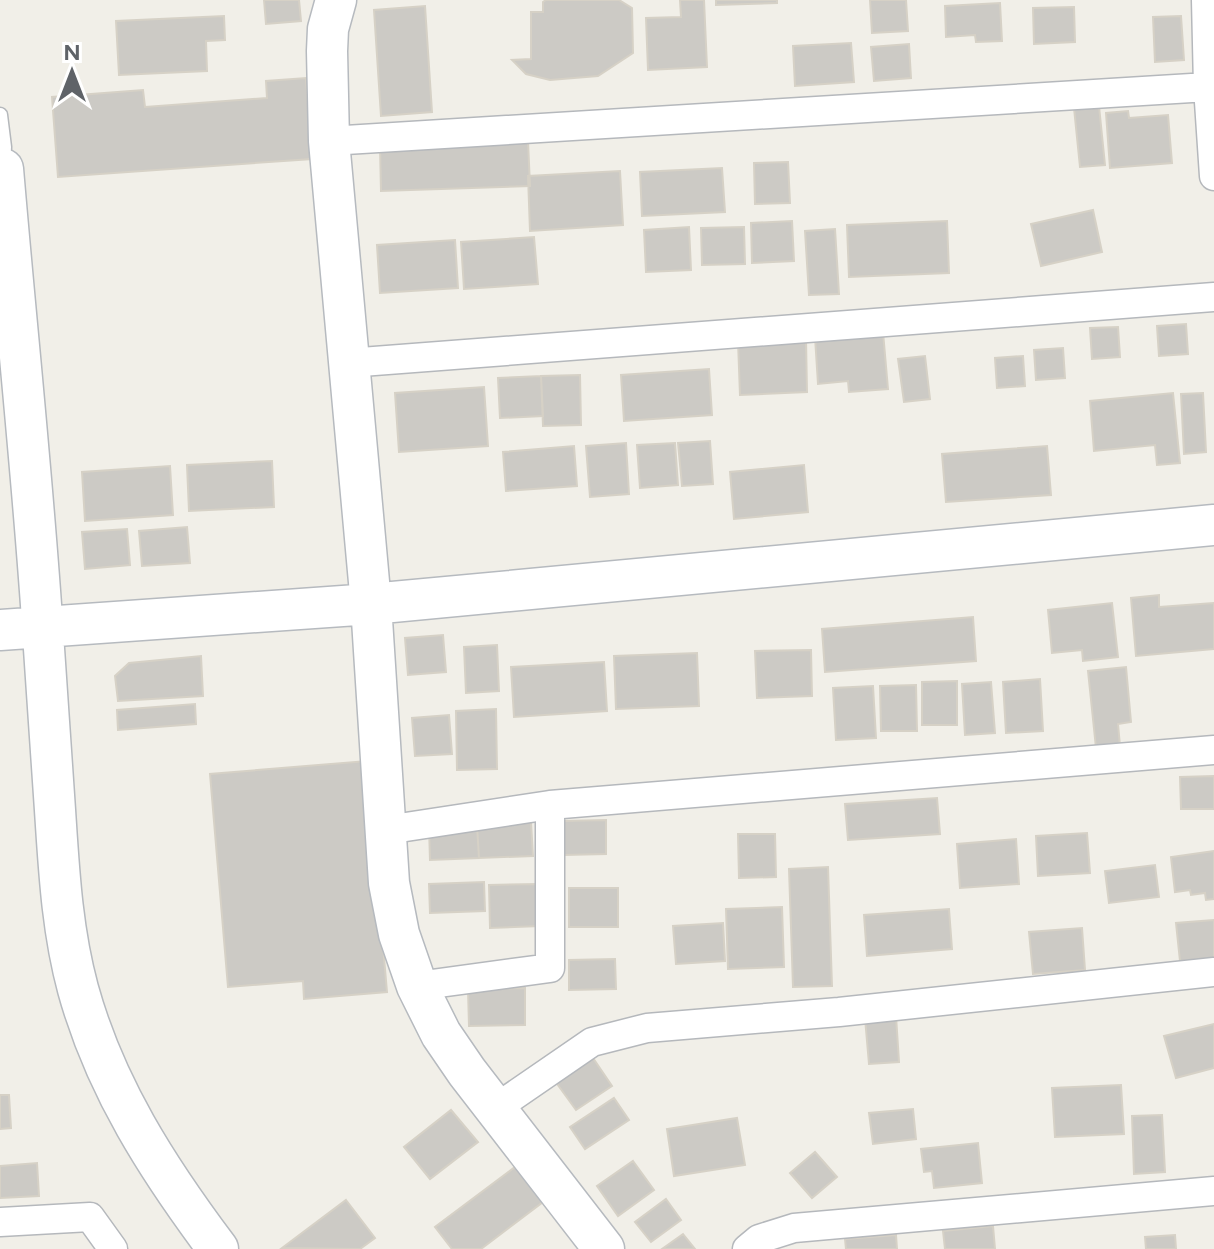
<svg xmlns="http://www.w3.org/2000/svg" width="1214" height="1249" viewBox="0 0 1214 1249" font-family="Figtree,sans-serif">
<style>
.building{fill:#cccac5;stroke:#d6d1c6;stroke-width:2}
.lines{fill:none;stroke-linecap:round;stroke-linejoin:round}
.lane-casing{stroke:#b5b8bc;stroke-width:17}
.street-casing{stroke:#b5b8bc;stroke-width:31}
.secondary-casing{stroke:#b6babf;stroke-width:43}
.lane{stroke:#fff;stroke-width:14}
.street{stroke:#fff;stroke-width:28}
.secondary{stroke:#fff;stroke-width:40}
</style>
<rect width="100%" height="100%" fill="#f1efe8"/>
<path class="building" d="M264,0H299L301,21L266,24Z
M546,0H619L632,8L633,53L598,76L550,80L526,74L512,60L531,59V12H543V2Z
M680,0H704L707,67L648,70L646,18L681,17Z
M716,0H777V3L716,5Z
M870,0H906L908,31L872,33Z
M1000,3L1002,41L976,42L975,35L946,37L945,6Z
M425,6L432,112L381,116L374,10Z
M1074,7L1075,42L1034,44L1033,8Z
M224,16L225,40L206,41L207,71L119,75L116,21Z
M1181,16L1184,60L1155,62L1153,17Z
M851,43L854,82L795,86L793,46Z
M909,44L911,78L874,81L871,47Z
M306,78L312,159L58,177L52,97L143,90L145,107L267,98L266,81Z
M1099,106L1105,165L1080,167L1074,108Z
M1128,111L1129,118L1168,115L1172,163L1110,168L1106,113Z
M528,141L530,186L381,191L380,146Z
M788,162L790,203L755,204L754,163Z
M722,168L725,212L642,216L640,172Z
M620,171L623,225L530,231L528,176Z
M1093,210L1102,252L1041,266L1031,224Z
M792,221L794,261L752,263L751,223Z
M947,221L949,273L849,277L847,225Z
M689,227L691,270L646,272L644,230Z
M744,227L745,264L702,265L701,228Z
M835,229L839,294L809,295L805,231Z
M534,237L538,284L464,289L461,242Z
M455,240L458,288L380,293L377,245Z
M1186,324L1188,354L1159,356L1157,326Z
M1118,327L1120,357L1092,359L1090,328Z
M883,332L888,389L849,392L848,381L818,384L815,337Z
M806,339L807,392L740,395L738,341Z
M1063,348L1065,378L1036,380L1034,350Z
M925,356L930,399L904,402L898,359Z
M1023,356L1025,386L997,388L995,358Z
M709,369L712,415L624,421L621,375Z
M580,375L581,425L543,426L541,376Z
M541,376L543,416L500,418L498,378Z
M484,387L488,446L399,452L395,393Z
M1173,393L1180,463L1157,465L1155,445L1094,451L1090,401Z
M1203,393L1206,452L1184,454L1181,394Z
M710,441L713,484L682,486L678,443Z
M626,443L629,494L590,497L586,446Z
M675,443L678,485L640,488L637,445Z
M574,446L577,486L506,491L503,452Z
M1047,446L1051,495L946,502L942,454Z
M272,461L274,507L189,511L187,465Z
M804,465L808,512L734,519L730,472Z
M170,466L173,515L85,521L82,472Z
M187,527L190,563L142,566L139,531Z
M127,529L130,565L85,569L82,532Z
M1159,595V607L1214,603V649L1136,656L1131,598Z
M1112,603L1118,657L1083,661L1082,650L1052,653L1048,610Z
M973,617L976,661L825,672L822,629Z
M443,635L446,672L408,675L405,638Z
M497,645L499,691L466,693L464,647Z
M811,650L812,696L757,698L755,651Z
M697,653L699,706L616,709L614,656Z
M201,656L203,696L118,701L115,676L129,663Z
M604,662L607,711L514,717L511,667Z
M1126,667L1131,722L1118,724L1120,746L1096,748L1088,671Z
M1040,679L1043,731L1006,733L1003,682Z
M957,681V725H922V682Z
M991,682L995,733L965,735L962,684Z
M916,685L917,731H881L880,686Z
M873,686L876,738L836,740L833,688Z
M195,704L196,724L118,730L117,710Z
M496,709L497,769L457,770L456,711Z
M449,715L452,754L415,756L412,718Z
M367,761L387,992L304,999L303,981L228,987L210,774Z
M1214,776V809H1181L1180,777Z
M937,798L940,834L848,840L845,804Z
M606,820V854L564,855L563,821Z
M531,822L533,856L479,858L477,825Z
M477,825L479,858L430,860L429,827Z
M1087,833L1090,873L1038,876L1036,836Z
M738,834H775L776,877L739,878Z
M1016,839L1019,884L960,888L957,844Z
M1214,851V899L1206,900L1205,893L1191,895L1190,890L1175,892L1171,857Z
M1155,865L1159,897L1109,903L1105,871Z
M828,867L832,986L793,987L789,869Z
M484,882L485,911L430,913L429,884Z
M539,884L540,926L490,928L489,885Z
M569,888H618V927H569Z
M782,907L784,967L728,969L726,909Z
M949,909L952,949L867,956L864,915Z
M1214,920V958L1180,961L1176,923Z
M723,923L725,961L676,964L673,926Z
M1082,928L1085,970L1033,974L1029,932Z
M615,959L616,989L569,990V960Z
M525,988V1025L469,1026L468,989Z
M896,1016L899,1062L869,1064L865,1018Z
M1214,1024V1068L1176,1078L1164,1036Z
M591,1055L612,1086L576,1110L555,1081Z
M1121,1085L1124,1134L1055,1137L1052,1088Z
M0,1095H9L11,1128L0,1129Z
M614,1098L629,1120L585,1149L570,1127Z
M913,1109L916,1139L873,1144L869,1113Z
M451,1110L478,1142L430,1179L404,1147Z
M1162,1115L1165,1172L1134,1174L1132,1116Z
M737,1118L745,1165L674,1176L667,1129Z
M978,1143L982,1183L934,1188L932,1171L924,1172L921,1149Z
M815,1152L837,1177L812,1198L790,1173Z
M633,1161L654,1190L618,1216L597,1186Z
M37,1163L39,1196L0,1198V1166Z
M515,1167L543,1202L481,1249H452L435,1227Z
M666,1199L681,1220L651,1242L635,1222Z
M346,1200L375,1238L360,1249L282,1248Z
M993,1226L995,1249H945L943,1231Z
M683,1234L695,1249H662Z
M896,1235L897,1249H846L845,1239Z
M1175,1235L1176,1249H1146L1145,1237Z"/>
<g class="lines">
<g class="lane-casing">
<path id="lane" d="M0,115L4,147L3,168"/>
</g>
<g class="street-casing">
<path id="street" d="M1206,0L1208,87L1214,176
M329,141L1208,87
M348,363L1214,297
M386,830L550,805L1214,750
M417,986L550,968V805
M496,1108L592,1042L647,1028L839,1012L1214,972
M0,1222L90,1217L113,1249
M747,1249L759,1239L794,1228L1214,1191"/>
</g>
<g class="secondary-casing">
<path id="secondary" d="M336,0L328,29L327,51L329,141L371,604L389,883L399,934L417,986L441,1034L467,1072L604,1249
M3,169C16,324 33,479 43,634C47,693 51,751 55,810C59,871 62,930 78,989C105,1087 158,1169 218,1249
M0,630L371,604L1214,525"/>
</g>
<use href="#lane" class="lane"/>
<use href="#street" class="street"/>
<use href="#secondary" class="secondary"/>
</g>
<g transform="translate(72 72)" stroke="#ffffff" stroke-width="6" paint-order="stroke">
<path d="M0-6L14 30L0 20L-14 30Z" fill="#5f6368"/>
<text y="-12" font-size="22" font-weight="bold" text-anchor="middle" fill="#5f6368">N</text>
</g>
</svg>
